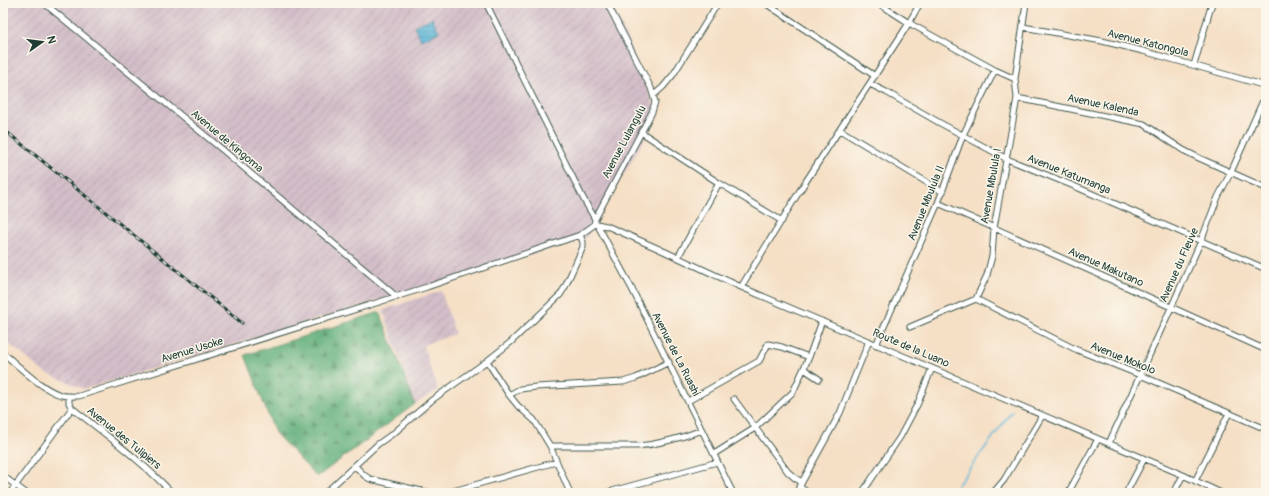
<svg xmlns="http://www.w3.org/2000/svg" width="1269" height="496" viewBox="0 0 1269 496" font-family="Pangolin,sans-serif">
<style>
.industrial{fill:url(#industrial-furrows)}
.forest{fill:url(#forest-firs);stroke:#3e7556}
.water{fill:url(#water-rules);stroke:#3c7a86}
.lines{fill:none;stroke-linecap:round;stroke-linejoin:round}
.stream{stroke:#5ab6d8;stroke-width:1.5}
.minor-casing{stroke:#3f554a;stroke-width:7}
.minor{stroke:#fff;stroke-width:5}
.rail-casing{stroke:#1f3d34;stroke-width:3}
.rail{stroke:#fbf7ec;stroke-width:1.5;stroke-dasharray:4.5;stroke-linecap:butt}
.labels{text-anchor:middle;dominant-baseline:central;stroke-width:3;stroke-linejoin:round;paint-order:stroke}
.street-label{font-size:11px;fill:#1f3d34;stroke:#fbf7ec}
</style>
<defs>
<pattern id="industrial-furrows" width="10" height="10" patternUnits="userSpaceOnUse"><rect width="10" height="10" fill="#d2bdc8"/><path d="M-1 1l2-2M0 10L10 0M9 11l2-2" fill="none" stroke="#b4a3ac"/></pattern>
<pattern id="forest-firs" width="22" height="20" patternUnits="userSpaceOnUse"><rect width="22" height="20" fill="#5ead78"/><path d="M5 1l3.5 6h-7zM16 11l3.5 6h-7z" fill="#4d8e63"/></pattern>
<pattern id="water-rules" width="6" height="5" patternUnits="userSpaceOnUse"><rect width="6" height="5" fill="#5ab6d8"/><path d="M0 2.5h6" fill="none" stroke="#4a95b0"/></pattern>
</defs>
<rect width="100%" height="100%" fill="#fbf7ec"/>
<filter id="ink" filterUnits="userSpaceOnUse"><feTurbulence type="fractalNoise" baseFrequency=".025" numOctaves="2"/><feDisplacementMap in="SourceGraphic" scale="8" xChannelSelector="R" yChannelSelector="G"/><feConvolveMatrix kernelMatrix="1 2 1 2 8 2 1 2 1" color-interpolation-filters="sRGB"/></filter>
<filter id="wash" filterUnits="userSpaceOnUse"><feTurbulence type="fractalNoise" baseFrequency=".012" numOctaves="4" result="noise"/><feDisplacementMap in="SourceGraphic" scale="16" xChannelSelector="R" yChannelSelector="G"/><feGaussianBlur stdDeviation="0.9" result="paint"/><feColorMatrix in="noise" values="0 0 0 0 0 0 0 0 0 0 0 0 0 0 0 0 0 1.4 0 .05"/><feComposite in="paint" operator="in"/></filter>
<g filter="url(#wash)">
<rect width="100%" height="100%" fill="#f5dfc5"/>
<path class="industrial" d="M3,3H608L621,24L658,116L586,238L84,389L44,372L3,339Z
M441,291L455,334L423,345L438,390L415,404L383,310Z"/>
<path class="forest" d="M380,312L415,404L317,477L275,433L245,355Z"/>
<path class="water" d="M432,18L439,32L421,40L414,26Z"/>
<g class="lines">
<path class="stream" d="M952,493L1012,411"/>
</g>
</g>
<g filter="url(#ink)">
<g class="lines">
<g class="minor-casing">
<path id="minor" d="M44,3L224,151L397,297
M486,3L583,198L595,219
M765,3L875,76
M878,3L909,23L995,70L1015,79
M1023,27L1102,41L1143,51L1266,86
M1194,65L1212,3
M870,84L886,92L940,123L1007,159L1074,186L1266,269
M654,95L663,87L673,75L718,3
M1017,98L1144,124L1183,150L1199,158L1266,188
M840,130L943,192
M641,132L719,183L782,221
M938,203L1100,275L1266,350
M597,224L631,287L733,493
M594,225L595,219L652,112L655,102L651,88L607,3
M678,257L719,183
M741,287L799,192L909,23L920,3
M976,299L1075,349L1140,375L1266,429
M910,327L976,299L987,275L992,256L994,228L1017,98L1015,79L1026,3
M876,345L938,203L963,135L995,70
M3,353C19,366 41,389 61,395C67,397 73,396 79,396L427,287L580,235L594,225L597,224L607,226L657,248L741,287L1183,475L1221,493
M487,361L509,395L518,406L534,420L539,428L550,446L570,493
M804,369L819,379
M509,395L520,389L536,387L623,382L636,378L669,362
M69,396V403L72,408C106,435 142,461 172,493
M734,399L788,472L795,478L802,482
M688,401L759,361L768,344L782,347L809,357
M1109,443L1171,308L1201,241L1218,197L1231,172L1266,94
M550,446H638C661,444 681,438 702,430
M714,454L755,428L793,392L809,357L822,321
M355,466L365,476L370,479L430,493
M3,476L26,493
M1195,481L1229,413
M799,487L809,493
M10,493L72,408
M325,493L378,444L395,432L432,400L487,361L511,342L560,295L565,287L583,247V242L580,235
M446,493L556,462
M605,493L717,462
M797,493L802,482L840,413L869,341
M862,493L900,437L918,403L932,368
M993,493L1004,480L1042,416
M1068,493L1098,439
M1126,493L1144,459
M1174,493L1183,475"/>
</g>
<use href="#minor" class="minor"/>
<g class="rail-casing">
<path id="rail" d="M3,129L242,323"/>
</g>
<use href="#rail" class="rail"/>
</g>
</g>
<g class="labels">
<g class="street-label">
<text transform="translate(1148 43) rotate(14)">Avenue Katongola</text>
<text transform="translate(1103 105) rotate(12)">Avenue Kalenda</text>
<text transform="translate(227 141) rotate(40)">Avenue de Kingoma</text>
<text transform="translate(624 142) rotate(-62)">Avenue Lulangulu</text>
<text transform="translate(1069 174) rotate(22)">Avenue Katumanga</text>
<text transform="translate(991 186) rotate(-80)">Avenue Mbulula I</text>
<text transform="translate(926 203) rotate(-68)">Avenue Mbulula II</text>
<text transform="translate(1179 265) rotate(-66)">Avenue du Fleuve</text>
<text transform="translate(1106 267) rotate(24)">Avenue Makutano</text>
<text transform="translate(911 348) rotate(23)">Route de la Luano</text>
<text transform="translate(192 350) rotate(-17)">Avenue Usoke</text>
<text transform="translate(676 354) rotate(63)">Avenue de La Ruashi</text>
<text transform="translate(1123 358) rotate(22)">Avenue Mokolo</text>
<text transform="translate(124 438) rotate(39)">Avenue des Tulipiers</text>
</g>
</g>
<rect width="1269" height="496" fill="none" stroke="#fbf7ec" stroke-width="16"/>
<g transform="translate(42 42) rotate(76)" stroke="#fbf7ec" stroke-width="3" paint-order="stroke">
<path d="M0-3L7 15L0 10L-7 15Z" fill="#1f3d34"/>
<text y="-6" font-size="11" font-weight="bold" text-anchor="middle" fill="#1f3d34">N</text>
</g>
</svg>
